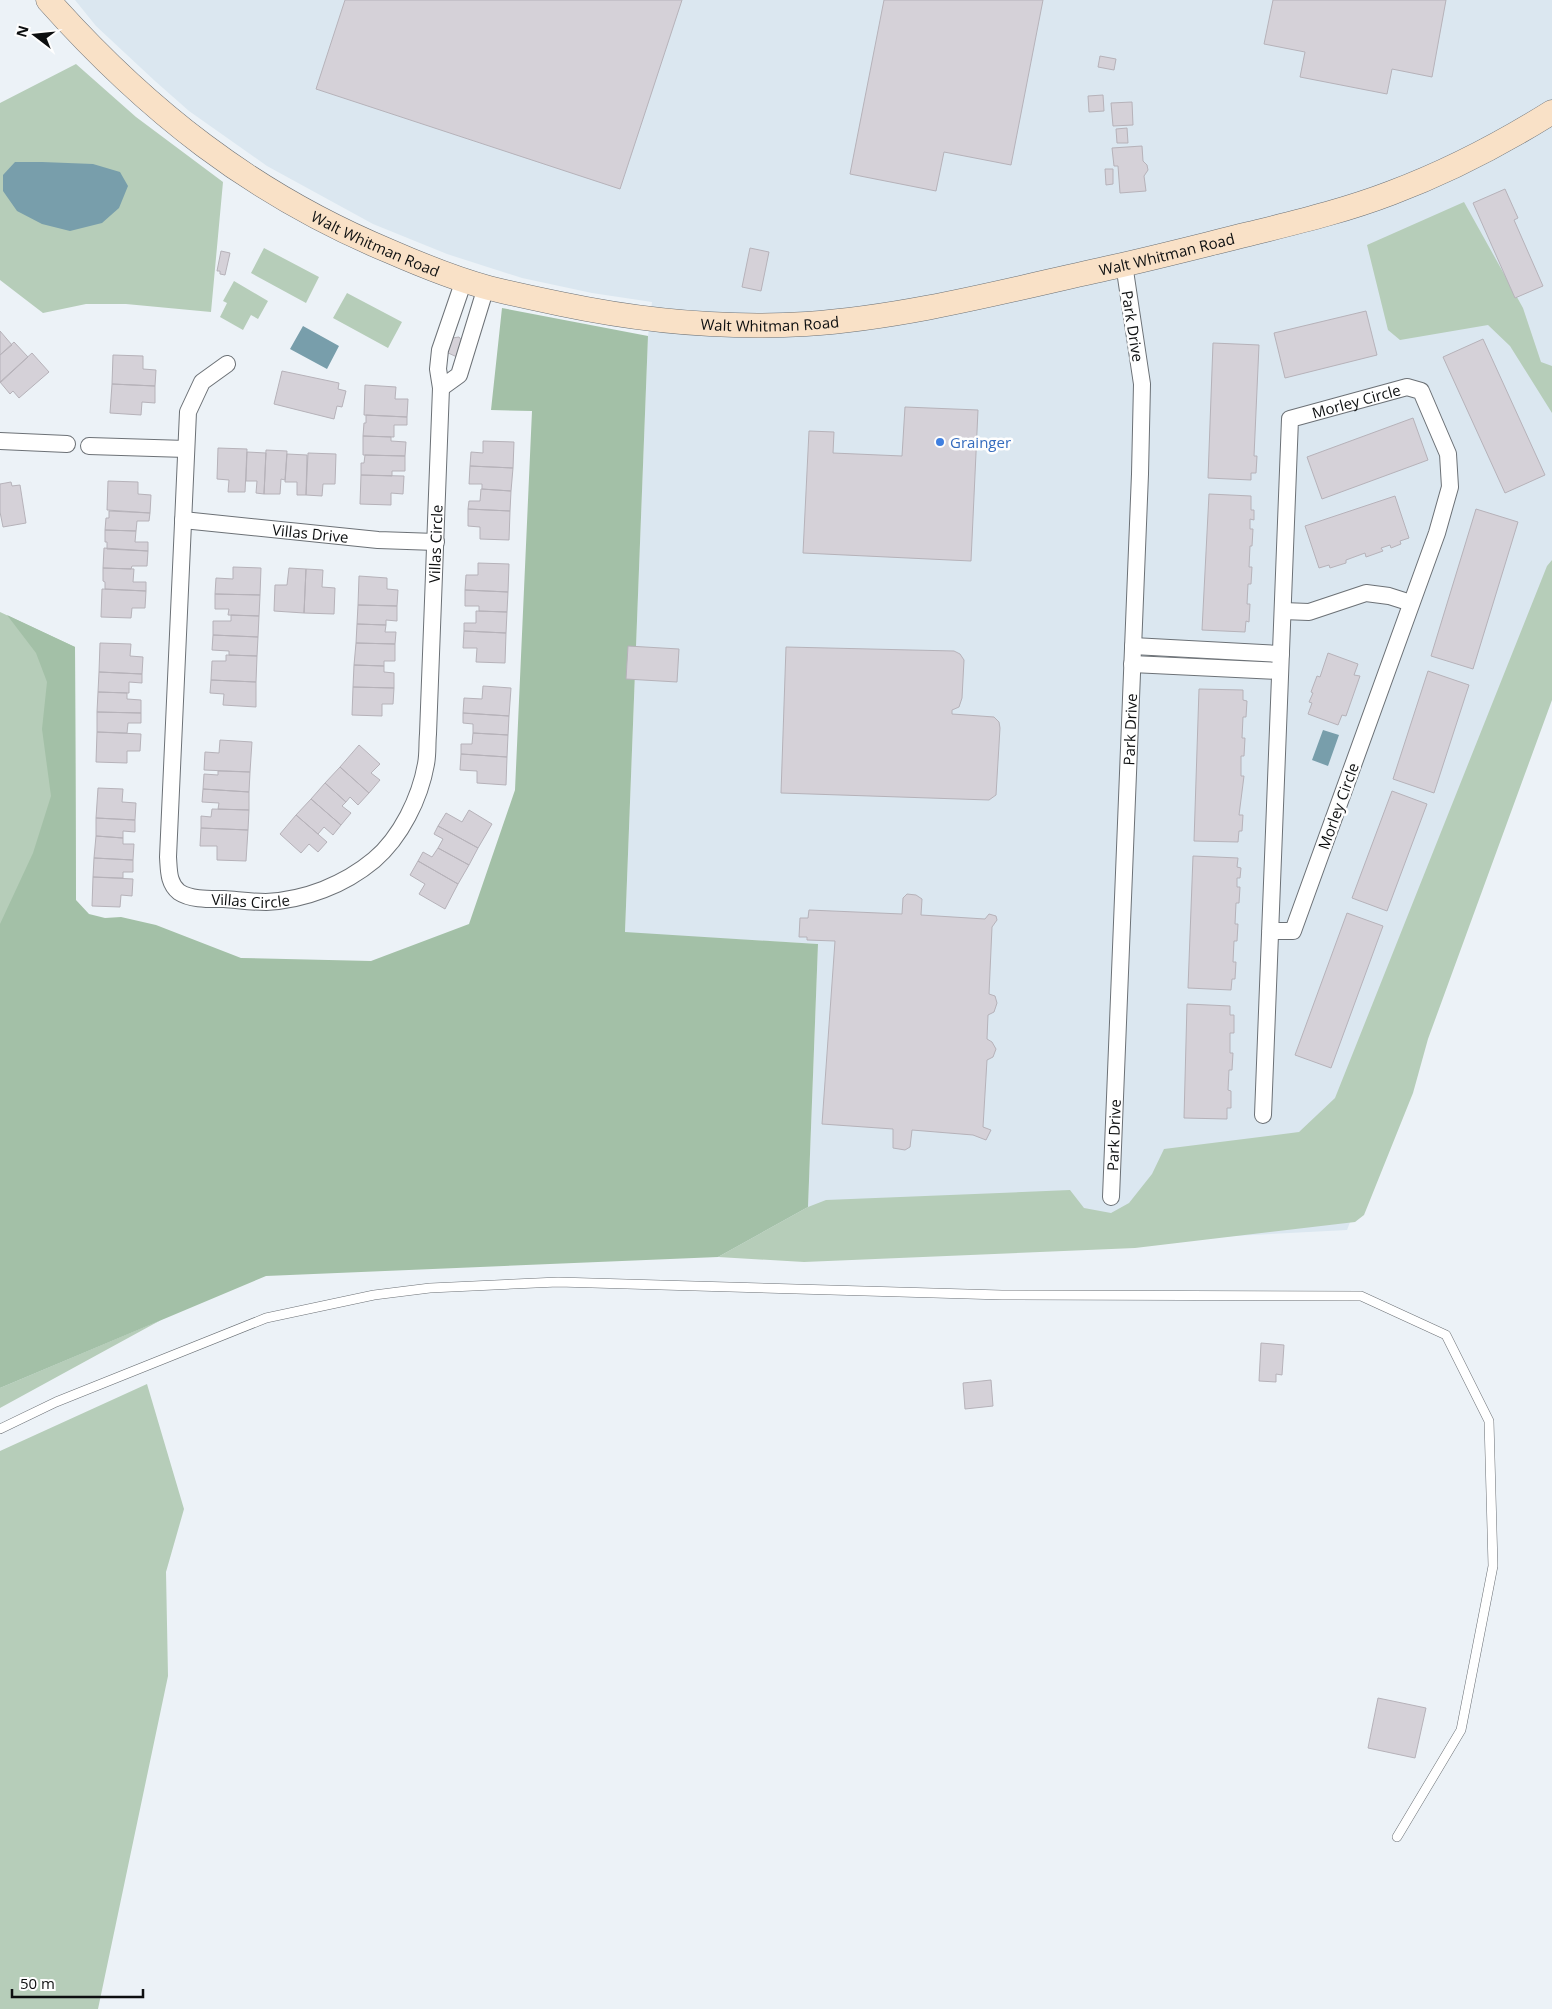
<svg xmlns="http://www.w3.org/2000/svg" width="1552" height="2009" viewBox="0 0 1552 2009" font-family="'Open Sans',sans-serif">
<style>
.built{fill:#dbe7f0}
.green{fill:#b6cdb9}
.forest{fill:#a3c0a7}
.water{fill:#789eab}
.building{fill:#d5d1d8;stroke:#b6b2b9}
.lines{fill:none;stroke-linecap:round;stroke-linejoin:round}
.lane-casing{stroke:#6c7176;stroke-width:10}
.street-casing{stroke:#6c7176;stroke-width:18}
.secondary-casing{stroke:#6c7176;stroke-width:25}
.lane{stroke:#fff;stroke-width:9}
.street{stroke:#fff;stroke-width:16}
.secondary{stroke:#f9e1c7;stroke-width:24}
.shop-dot{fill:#3f7fe0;stroke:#fefefe;stroke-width:2}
.labels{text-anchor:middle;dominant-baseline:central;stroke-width:5;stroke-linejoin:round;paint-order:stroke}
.street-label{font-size:15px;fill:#0d0f10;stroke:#fefefe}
.shop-label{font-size:15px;fill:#366cbe;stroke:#fefefe;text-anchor:start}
</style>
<rect width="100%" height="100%" fill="#ecf2f7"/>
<path class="built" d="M75,0H1552V695L1347,1230L809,1258L808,1207L818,944L625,933L648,336L652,302L592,293L522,278L447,254L373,224L267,166L189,111L155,81L96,26Z"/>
<path class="green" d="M76,64L136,117L223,182L211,312L126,304H86L43,313L0,280V103Z
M1464,202L1523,308L1541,362L1552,366V413L1510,346L1488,325L1400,340L1388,330L1367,245Z
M264,248L319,277L306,303L251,273Z
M234,281L268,301L258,319L251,315L243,330L220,317L227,303L223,301Z
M347,293L402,322L388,348L333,318Z
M1552,560V700L1428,1039L1413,1093L1364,1215L1355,1222L1135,1248L804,1262L718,1257L808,1207L826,1200L1070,1190L1084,1208L1111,1213L1129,1203L1152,1174L1164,1149L1299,1132L1335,1098L1547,566Z
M0,612L75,647L76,900L0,1313Z
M161,1320L0,1408V1388Z
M147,1384L184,1509L166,1572L168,1676L98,2009H0V1451Z"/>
<path class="forest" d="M502,308L648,336L625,932L818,944L808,1207L718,1257L266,1276L0,1388V924L33,853L51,796L42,729L47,682L36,653L7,615L75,647L76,900L89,914L105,918L121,917L156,925L241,958L371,961L469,924L515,790L532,411L491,410Z"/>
<path class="water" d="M15,162H42L93,164L120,172L128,186L119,208L102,223L70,231L42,224L17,211L3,191V175Z
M303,326L339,346L327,369L290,349Z
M1323,730L1339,735L1328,766L1312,760Z"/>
<path class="building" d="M345,0H682L620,189L316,89Z
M884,0H1043L1011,165L944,152L936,191L850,174Z
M1273,0H1446L1432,77L1392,69L1387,94L1300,77L1305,52L1264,44Z
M1100,56L1116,59L1114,70L1098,67Z
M1103,95L1104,111L1089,112L1088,96Z
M1132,102L1133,125L1113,126L1111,103Z
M1127,128L1128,143H1117L1116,129Z
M1142,146L1143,161L1147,165L1148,170L1144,176L1146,191L1120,193L1118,166H1114L1112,148Z
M1105,169H1113V184L1106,185Z
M1505,189L1518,218L1514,220L1543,286L1515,298L1473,203Z
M750,248L769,252L761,291L742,287Z
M221,251L230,253L225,275L220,274V271H217Z
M1366,311L1377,355L1285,378L1274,333Z
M0,331L12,345L0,355Z
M459,337L463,342L457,357L446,352L452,338Z
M1483,339L1545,475L1505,493L1443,357Z
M14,342L28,357L0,383V355Z
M1213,343L1259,345L1254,456H1257L1256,473H1251V480L1208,478Z
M32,353L49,372L19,398L13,391L10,394L0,382Z
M113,355L143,356V369L156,370L155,386L112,384Z
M282,371L339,383L338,389L346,391L342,407L337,406L334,419L274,404Z
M112,384L155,386V403L142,402L141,415L110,413Z
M365,385L396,387L395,399H408L407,417L364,415Z
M905,407L978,410L971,561L803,553L809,431L834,432L833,453L902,456Z
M366,415L407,417V425H394V437L363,436L364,423H366Z
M1413,418L1428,460L1322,499L1307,457Z
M363,436L391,437V441L406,442L405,456L363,455Z
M483,441L514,442L513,468L470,466L471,452L483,453Z
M218,448L247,449L245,492H228L229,480L217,479Z
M266,450L287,451L285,480L281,479L280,494H264Z
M247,452L266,453L264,494L256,493L257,481H246Z
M308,453L336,454L335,484H323L322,496L306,495Z
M287,454L307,455L306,495H297V482H285Z
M365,455L405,456V471H392V476L361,475V463H364Z
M470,466L513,468L511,491L482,489V484H469Z
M361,475L404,476L403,494L391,493V505L360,504Z
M108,481L138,482V494L151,495L150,513L107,510Z
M11,482L12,486L20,485L26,523L3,527L0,512V484Z
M481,489L511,491L510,511L468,509L469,501H480Z
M1209,494L1251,496V510H1254V520L1250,519V529H1253L1252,546H1250L1249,567H1252L1251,584H1248L1247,604H1250L1249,622L1246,621L1245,632L1202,630Z
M1395,496L1409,538L1400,541L1401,544L1391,548L1390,545L1381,548L1383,551L1366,557L1365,553L1346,560V563L1330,568L1329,565L1319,568L1305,526Z
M468,509L510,511L509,540L480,539V527L468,526Z
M1476,509L1518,522L1473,669L1431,656Z
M109,511L150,513L149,521H137L136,531L105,530L106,518H109Z
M105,530L136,531L135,542H148V551L107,549V542H105Z
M104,548L148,551L147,566H132L131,569L103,568Z
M478,563L509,564L508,592L465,590L466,575H478Z
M233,567L261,568L260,595L215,594L216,578L233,579Z
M103,568L134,569L133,582H146V591L105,589V582L103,581Z
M289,568L306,569L304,613L274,611L275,585H287Z
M306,569L323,570L322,587L335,588L334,614L304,613Z
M359,576L387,578V589L398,590L397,606L358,605Z
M102,589L146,591L145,608H132L131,618L101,617Z
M465,590L508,592L507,612L479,611V606H465Z
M215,594L260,595L259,616L228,615L229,609H215Z
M358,605L397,606V621L386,620V625L357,624Z
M476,611L507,612L506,633L464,631V623H476Z
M231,615L259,616L258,637L213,635V621H231Z
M357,624L386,625L385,632H396L395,644L356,643Z
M464,631L506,633L505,663L476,662L477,648H463Z
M213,635L258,637L257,656L229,655V651L212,650Z
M100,643L131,644L130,656L143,657L142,674L99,672Z
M356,643L395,644V661H384V666L354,665Z
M628,646L679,649L677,682L626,679Z
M786,647L954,651L960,654L964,660L962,698L959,707L952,710V714L994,717L999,722L1000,728L996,795L989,800L781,793Z
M1328,653L1358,664L1354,675L1360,676L1346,716L1342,715L1338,725L1308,714L1312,703L1309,702L1313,693L1311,692L1317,676L1320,677Z
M226,655L257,656L256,682L211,680L212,661H226Z
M354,665L384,666V672L394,673V688L353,687Z
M1428,671L1469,685L1434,793L1393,779Z
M99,672L142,674V683L129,682V693L98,692Z
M211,680L256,682V707L223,705L224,694L210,693Z
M483,686L511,688L509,716L463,713L464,698L482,699Z
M353,687L394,688L393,704H382V716L352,715Z
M1199,689L1243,690V700L1247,701L1246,717H1243L1242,738H1245L1244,756H1241V776H1244L1239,815H1243L1242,831H1239L1238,842L1194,841Z
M98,692L127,693V699L141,700V713L97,712Z
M97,712L141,713V723H128L127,733L97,732Z
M463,713L509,716L508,735L473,733V724L463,723Z
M97,732L141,734L140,751H127V763L96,762Z
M473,733L508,735L507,757L461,754V744H472Z
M220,740L252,742L250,772L204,770L205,752L219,753Z
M359,745L380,764L371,773L380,780L369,793L340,767Z
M461,754L507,757L506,785L477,783V771L460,770Z
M340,767L369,793L358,805L350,797L346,802L325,783Z
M218,771L250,772L249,792L203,789L204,774L218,775Z
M325,783L346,802L342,806L351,813L341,825L311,799Z
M98,788L123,789L122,802L136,803L135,820L96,818Z
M203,789L249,792V810L218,809L219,803L202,802Z
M1392,791L1427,804L1387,911L1352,898Z
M311,799L341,825L333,835L324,827L318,834L296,815Z
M212,809L249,810L248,830L201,828V816L211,817Z
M469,810L492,824L478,848L438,826L446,813L462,822Z
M296,815L327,842L318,852L309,844L301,853L280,834Z
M96,818L135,820V832L123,831V838L96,836Z
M438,826L478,848L469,865L438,848L443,839L434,834Z
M201,828L248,830L246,861L217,860V846H200Z
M96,836L123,838V844H134L133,860L94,858Z
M438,848L469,865L458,884L418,861L423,852L432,857Z
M1193,856L1238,858L1237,867L1241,868L1240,878H1237V887H1240L1239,903H1236L1235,924H1238L1237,941H1234L1233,962H1236L1235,979H1232L1231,990L1188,988Z
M94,858L133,860V872H123V878L93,877Z
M418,861L458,884L445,909L419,894L425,884L410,875Z
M93,877L133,879L132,896L121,895L120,907L92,906Z
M907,894L916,895L922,899L921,915L985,919L989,914L996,916L997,920L992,927L989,994L995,996L997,1003L994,1012L988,1015L987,1039L992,1042L996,1049L993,1057L987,1060L983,1127L991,1130L986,1140L973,1135L912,1130L910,1147L905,1150L893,1148V1129L822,1124L835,941L807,940V937H799L800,918H808L809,910L902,914L903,898Z
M1347,913L1383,926L1331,1068L1295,1055Z
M1187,1004L1230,1006V1015H1234V1033H1230V1053H1233L1232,1070H1229L1228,1090L1231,1091V1108H1227V1119L1184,1118Z
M1261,1343L1284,1345L1282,1375L1276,1374V1382L1259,1381Z
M991,1380L993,1406L965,1409L963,1383Z
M1378,1698L1426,1708L1415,1758L1368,1748Z"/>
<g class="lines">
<g class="lane-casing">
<path id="lane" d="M0,1429L56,1402L266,1318L374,1295L430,1288L558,1282L1002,1295L1361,1296L1446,1335L1489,1421L1493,1566L1461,1730L1397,1837"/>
</g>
<g class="street-casing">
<g id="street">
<path id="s1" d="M227,364L202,382L188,412L168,857C169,870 168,883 179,892C191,900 210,899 224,899C238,900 252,902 266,902C305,900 344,885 374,860C401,837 420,798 426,764C428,754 427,744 428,734L441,388L438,369L440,350L464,280"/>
<path d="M441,388L459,375L486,287"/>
<path d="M0,441L67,444"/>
<path d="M89,446L186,449"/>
<path id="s2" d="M183,520L378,540L436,542"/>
<path d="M1283,611L1309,612L1366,593L1389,596L1411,603"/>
<path d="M1133,646L1281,654"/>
<path d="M1132,664L1280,671"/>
<path id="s3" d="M1263,1115L1290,419L1407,387L1421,391L1448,454L1450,487L1437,533L1293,931H1270"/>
<path id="s4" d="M1111,1197L1140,474L1142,384L1124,264"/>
</g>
</g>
<g class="secondary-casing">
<g id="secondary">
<path id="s5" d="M48,0C146,110 252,194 389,251C421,265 455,279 489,288C513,294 537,299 561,304C642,321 723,329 806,324C910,317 1012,289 1113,267C1158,257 1204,245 1249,234C1297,222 1344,211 1391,193C1447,172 1501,144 1552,112"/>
</g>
</g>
<use href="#lane" class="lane"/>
<use href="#street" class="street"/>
<use href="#secondary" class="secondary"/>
</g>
<circle class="shop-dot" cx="940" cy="442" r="5"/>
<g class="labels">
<g class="street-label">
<text stroke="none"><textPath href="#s5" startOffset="412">Walt Whitman Road</textPath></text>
<text stroke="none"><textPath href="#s5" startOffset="1222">Walt Whitman Road</textPath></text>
<text stroke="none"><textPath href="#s5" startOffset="818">Walt Whitman Road</textPath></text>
<text transform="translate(1133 326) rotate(81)">Park Drive</text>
<text stroke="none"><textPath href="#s3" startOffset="765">Morley Circle</textPath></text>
<text stroke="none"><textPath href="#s2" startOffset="128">Villas Drive</textPath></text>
<text stroke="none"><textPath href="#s1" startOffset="1085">Villas Circle</textPath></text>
<text stroke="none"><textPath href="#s4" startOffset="468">Park Drive</textPath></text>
<text transform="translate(1338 806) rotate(-70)">Morley Circle</text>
<text stroke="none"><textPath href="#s1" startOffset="620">Villas Circle</textPath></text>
<text stroke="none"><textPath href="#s4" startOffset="62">Park Drive</textPath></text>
</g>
<g class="shop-label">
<text x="950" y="442">Grainger</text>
</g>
</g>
<g transform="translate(35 35) rotate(286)" stroke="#fefefe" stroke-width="4" paint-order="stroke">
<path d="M0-4L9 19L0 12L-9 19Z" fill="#0d0f10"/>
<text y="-8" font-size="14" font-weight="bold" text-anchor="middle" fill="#0d0f10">N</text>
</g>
<path d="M12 1989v8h131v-8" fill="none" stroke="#0d0f10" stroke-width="2.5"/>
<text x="20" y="1989" font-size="15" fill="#0d0f10" stroke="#fefefe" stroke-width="4" paint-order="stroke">50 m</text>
</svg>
